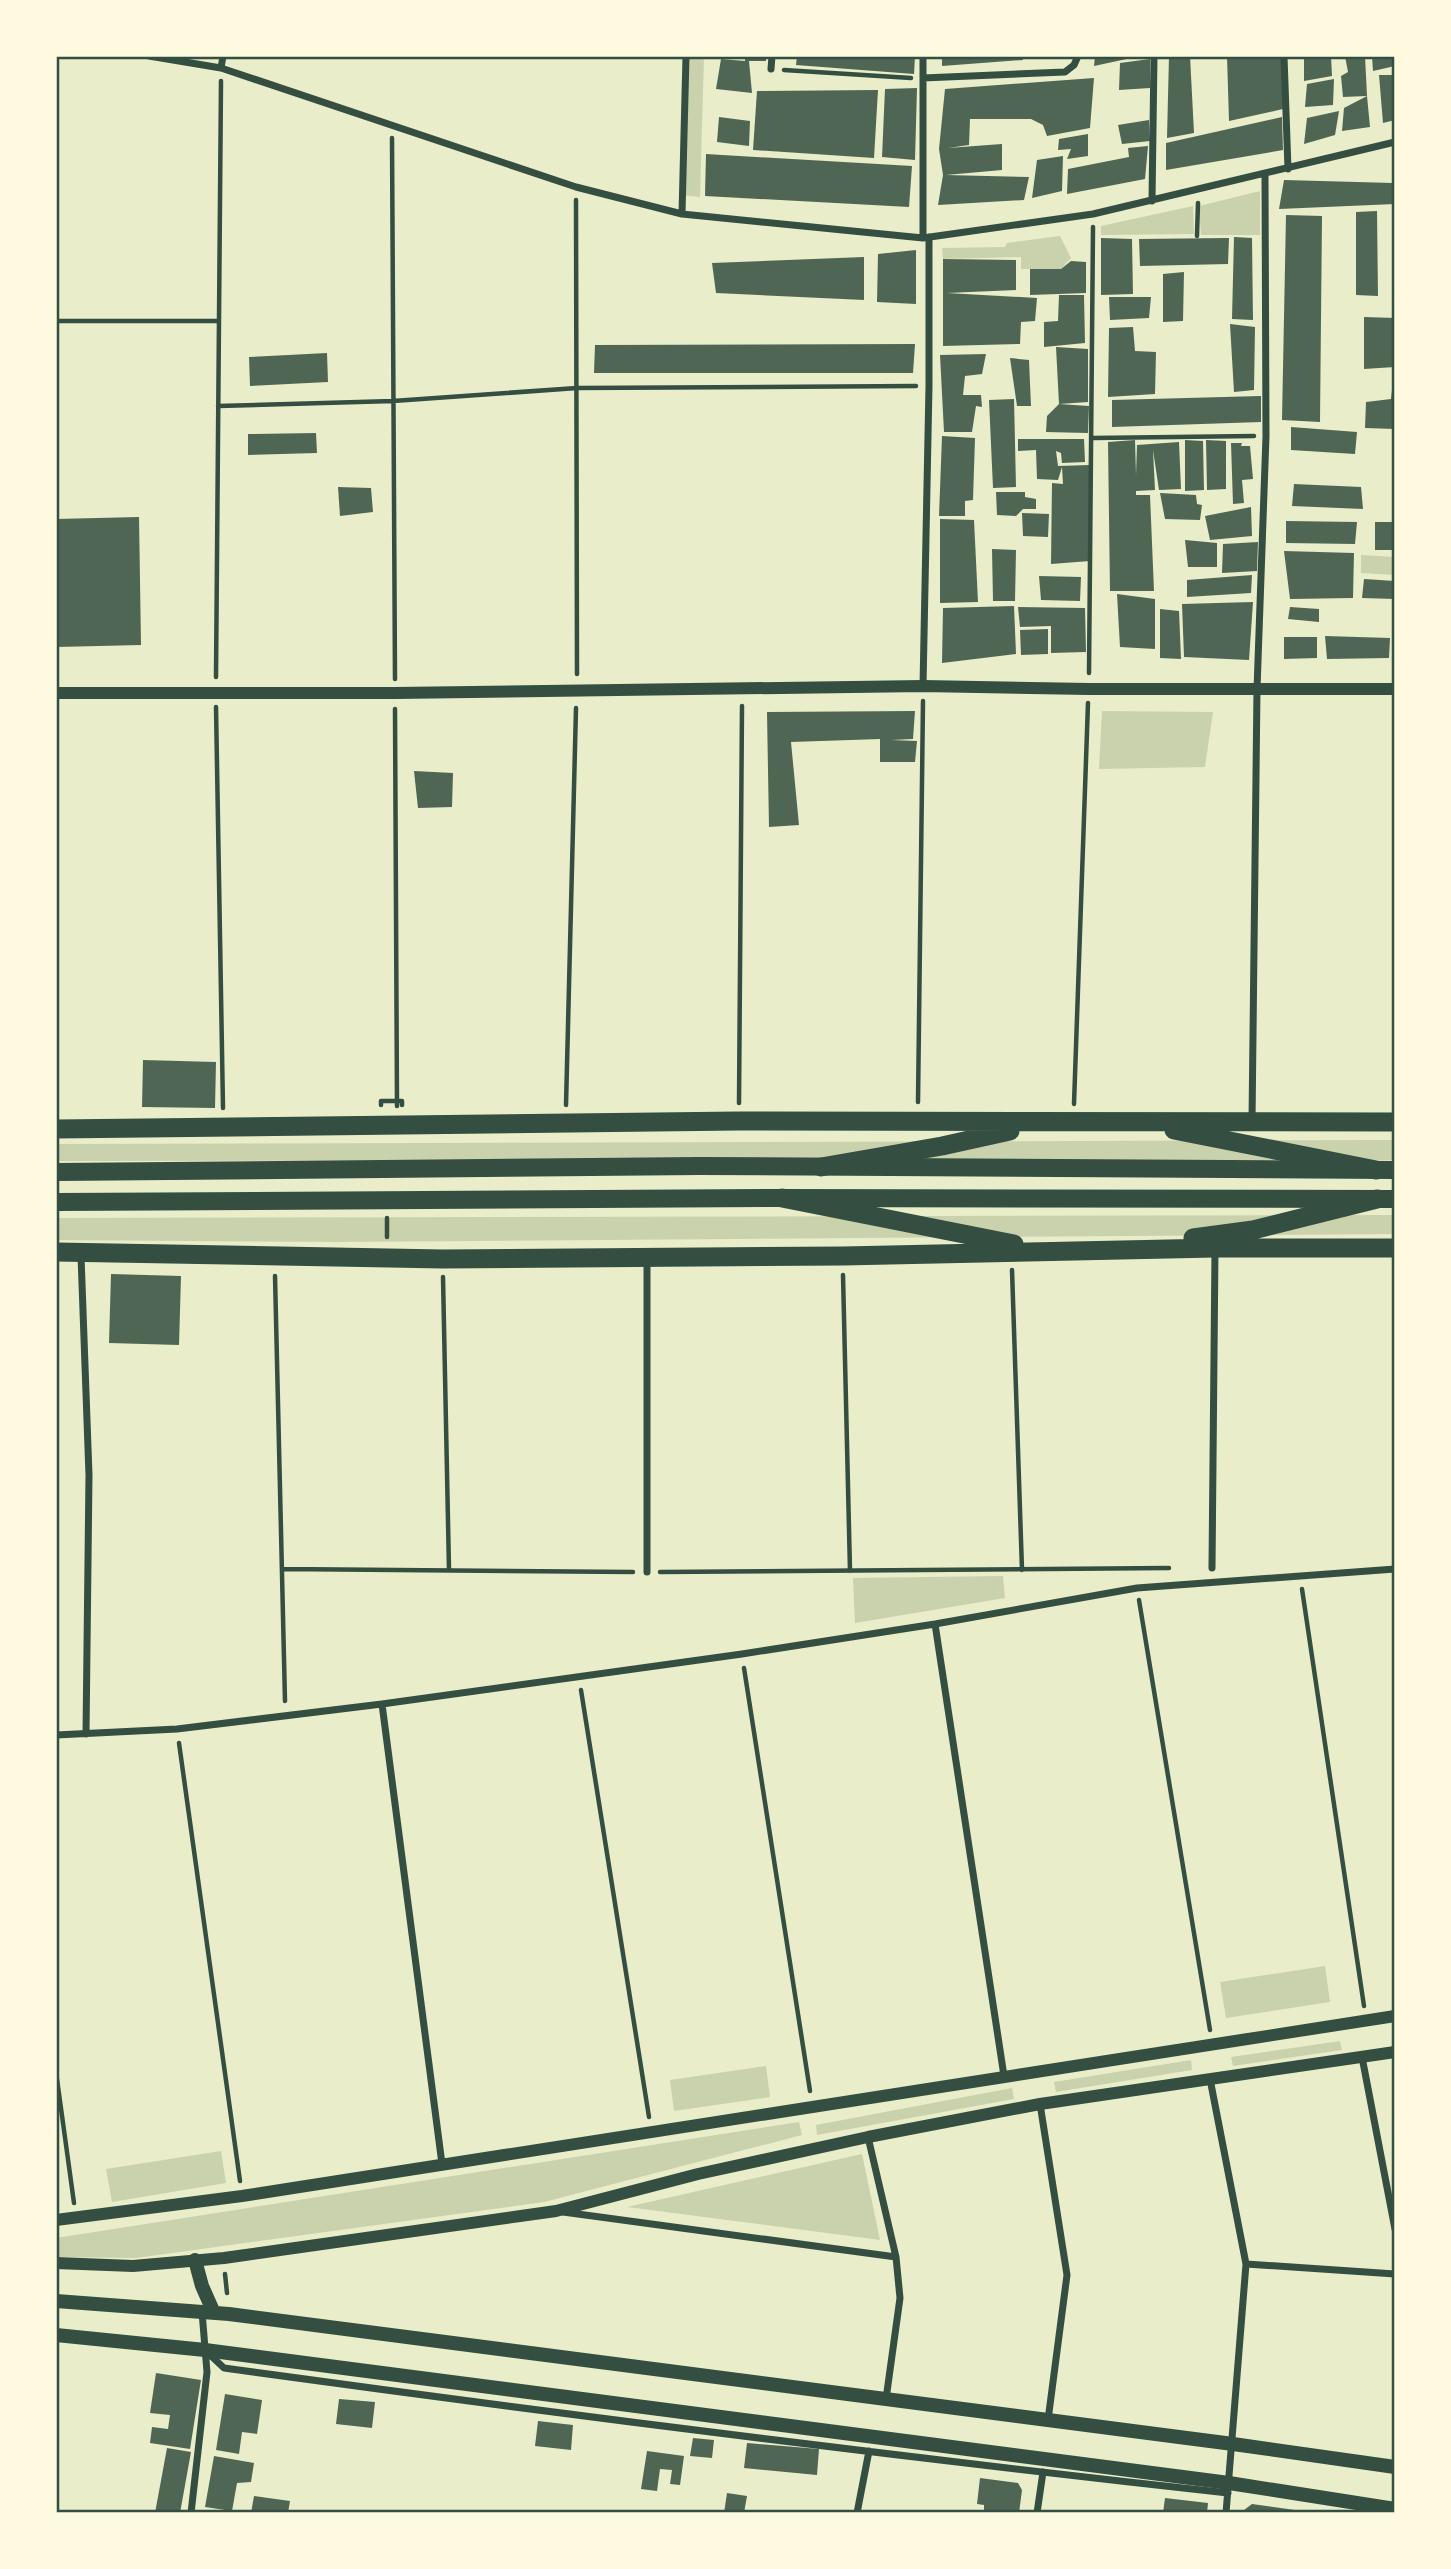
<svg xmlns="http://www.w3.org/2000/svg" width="1451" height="2569" viewBox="0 0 1451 2569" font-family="'Crimson Pro',serif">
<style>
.green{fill:#cad2ad}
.building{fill:#4f6655}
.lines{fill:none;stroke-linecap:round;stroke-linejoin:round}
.path{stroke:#344e41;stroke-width:4.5}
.minor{stroke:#344e41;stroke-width:7}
.tertiary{stroke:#344e41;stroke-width:12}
.secondary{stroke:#344e41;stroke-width:14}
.primary{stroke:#344e41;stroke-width:18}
.trunk{stroke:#344e41;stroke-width:19}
.neatline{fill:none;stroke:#344e41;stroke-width:2.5}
</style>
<rect width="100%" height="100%" fill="#e9edc9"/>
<path class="green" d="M687,56H704L700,197L681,195Z
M1260,191V235H1201L1199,206Z
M1193,206L1194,234L1101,235V226Z
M1060,236L1071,258L1061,269H1021V257L943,259L942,248L1005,247L1007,243Z
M1361,555L1395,557V575L1361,573Z
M1102,711L1213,712L1205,767L1099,769Z
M1395,1140V1160L56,1161V1144Z
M1395,1215V1234L335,1242L56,1240V1218Z
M1003,1576L1005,1598L855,1623L853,1578Z
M1325,1966L1330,2002L1226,2018L1220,1982Z
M1340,2041L1342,2050L1233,2066L1231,2057Z
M1191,2060L1192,2070L1056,2092L1054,2082Z
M766,2066L770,2097L674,2111L670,2080Z
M1012,2088L1014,2099L817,2135L816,2125Z
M799,2122L802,2135L544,2202L136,2258L56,2257V2238Z
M221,2151L226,2183L112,2202L106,2169Z
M862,2154L880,2240L627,2207Z"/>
<path class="building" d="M745,56H766V61H749L752,93L716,89L721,59L745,61Z
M797,56H915L914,74L796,65Z
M942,56H1023V60L942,66Z
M1095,56H1136V57L1094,66Z
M1169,56H1190L1194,133L1167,138Z
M1227,56H1282L1283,109L1229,121Z
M1304,56H1331L1332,76L1304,81Z
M1345,56H1365L1367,96L1343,97L1341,76L1348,72Z
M1372,56H1395V66L1373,71Z
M1150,59V88L1119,90L1120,63Z
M1379,75H1394L1395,83V120L1383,123Z
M1094,78L1090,128L1047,136L1043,125L1031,119H970L969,145L948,148L1002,144V170L946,175L1029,177L1024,200L938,205L943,175L939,149L945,89Z
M1334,79L1333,105L1305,107L1307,84Z
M917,88L915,160L882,157L885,89Z
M878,90L874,158L753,150L757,91Z
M1367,96L1370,127L1342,131L1344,108Z
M1339,111L1335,135L1304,144L1307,118Z
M719,117L750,121L749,146L717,142Z
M1282,117L1283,150L1166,170V143Z
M1149,120L1150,141L1122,144L1118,125Z
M1088,134V156L1067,159L1071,149L1058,150L1059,139Z
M1148,146L1145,179L1067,194L1068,169L1129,157L1128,148Z
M706,154L912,166L909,207L705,196Z
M1063,156L1062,191L1032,198L1037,160Z
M1284,180L1393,183L1395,204L1279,209Z
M1377,211L1378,296L1356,295V212Z
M1286,215L1322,216L1320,422L1282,420Z
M1234,237L1252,238L1253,320L1232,319Z
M1101,238L1132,239L1133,294L1101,295Z
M1229,238L1228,264L1140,266L1139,239Z
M916,250V304L877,302L878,254Z
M864,257V300L716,293L712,263Z
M943,259L1016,260V290L947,293L1037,298L1035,321L1021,322L1020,344L943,346Z
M1071,261L1086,262V293L1030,295V269H1061Z
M1184,272L1183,321L1163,322V274Z
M1059,295H1084L1085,343L1044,347V322L1058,321Z
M1109,297H1151L1149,318L1110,320Z
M1364,317L1395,318V367L1364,369Z
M1230,324L1255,327L1254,390L1234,392Z
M1133,327L1135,351L1156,352L1155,394L1108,397L1109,328Z
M915,344L913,373H594L595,345Z
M1056,347L1088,349V402L1059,404Z
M327,353L328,382L250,386L249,357Z
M986,354L982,374L965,376L963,395H981L982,407L976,406L972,432H944L940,355Z
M1010,358L1029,360L1031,406H1017Z
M1393,381L1395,429L1365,428L1366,402L1391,399Z
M1261,396V422L1112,427V400Z
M1014,399L1016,487L993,488L989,400Z
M1059,404L1089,406L1088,433L1046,432L1047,416Z
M1291,427L1357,432L1355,454L1291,450Z
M316,433L317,453L248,455V434Z
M942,436L975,438L973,500L965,501V516H939Z
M1018,439H1084L1085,462L1062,463L1061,453L1056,451L1058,466L1090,465V561L1051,564L1052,483L1063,484L1062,467L1058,480L1037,479L1036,450L1018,451Z
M1135,440L1136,475L1137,445L1179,442L1181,489L1159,490L1153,450L1155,490L1136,491V495H1150L1154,591H1110L1108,442Z
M1185,440L1203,441L1204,490L1185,491Z
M1206,440L1226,441V489L1207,490Z
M1231,443H1242L1241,446H1250L1253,479L1242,480L1244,503L1233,504Z
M1294,484L1361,487L1363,509L1292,506Z
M338,487L371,488L373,512L340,516Z
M996,492H1025V497L1036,499V509H1023L1016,516L997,515Z
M1160,493L1196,495L1197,504L1202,505L1200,520L1165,519Z
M1251,507L1252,536L1210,540L1205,516Z
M1022,513L1049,514L1048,537L1023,536Z
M139,517L141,645L56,647V519Z
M940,519L974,520L978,602L940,603Z
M1286,521L1357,522L1355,544L1286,543Z
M1375,522H1395V550H1375Z
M1185,540L1217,543V567H1188Z
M1258,542L1257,571L1222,573L1223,544Z
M992,549L1016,550L1015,601H993Z
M1284,551L1354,553L1353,598L1290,599Z
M1252,575L1251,593L1187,597V580Z
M1039,576L1081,577L1080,601L1041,600Z
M1364,579L1395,581V599L1362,598Z
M1117,594L1155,599V649L1120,647Z
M1253,602L1249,660L1184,657L1182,604Z
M1014,606L1016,654L942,663L943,608Z
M1018,607L1085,608L1086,652L1051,653V626L1020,627Z
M1290,607L1319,609V622L1288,619Z
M1160,609L1179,611L1181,659L1160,658Z
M1048,629V654L1021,655L1020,630Z
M1325,636L1390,638L1389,658L1327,659Z
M1284,637H1317V658L1284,659Z
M915,711L913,739L891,740L917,741L915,762H880V739L791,742L799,825L769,827L767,712Z
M414,771L453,773L452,807L418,808Z
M143,1060L216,1062L215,1108L142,1107Z
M111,1274L181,1276L179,1345L109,1343Z
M156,2373L201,2380L190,2449L150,2443L152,2427L168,2429L170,2415L150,2413Z
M225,2394L262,2400L257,2434L242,2432L239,2454L216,2450Z
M339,2399L375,2402L372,2428L336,2424Z
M538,2421L573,2425L571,2450L535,2446Z
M693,2438L714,2440L712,2458L690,2456Z
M747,2443L819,2449L817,2475L744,2468Z
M167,2448L191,2452L180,2513H155Z
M647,2451L684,2456L680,2485L670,2484L672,2470L660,2469L657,2491L641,2489Z
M214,2456L254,2463L251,2482L237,2483L232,2511L205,2507Z
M980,2478L1018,2483L1022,2490L1019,2513H984V2505L977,2504Z
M727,2493L747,2496L744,2513H724Z
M254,2496L290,2501L288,2513H251Z
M1165,2498L1208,2503L1207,2513H1163Z
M1252,2504L1302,2511V2513H1240Z"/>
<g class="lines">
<path class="path" d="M784,70L911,78
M392,138L395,679
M576,200L577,674
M1197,236L1198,203
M56,321H218
M218,406L393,401L577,388L916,386
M1093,438L1254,436
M1089,673L1093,227
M216,677L221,81
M216,707L223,1108
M395,709L397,1106
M918,1102L923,701
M739,1103L742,706
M1074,1104L1088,703
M381,1105V1101H402V1105
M566,1105L576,708
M387,1237V1218
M1012,1270L1022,1570
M843,1275L850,1571
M275,1276L285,1701
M443,1277L449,1570
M282,1569L633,1572
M660,1572L1169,1568
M1302,1589L1364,2006
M1139,1600L1210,2030
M744,1668L810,2091
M581,1690L649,2117
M179,1743L240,2181
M56,2072L74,2203
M225,2274L227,2293"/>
<path class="minor" d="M149,56L221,68L576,187L682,214L923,238L1093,214L1395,142
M923,56V238
M1284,56L1288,169
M221,68L223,56
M771,69L772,56
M923,78L1065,72L1074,65L1078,56
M1152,201L1154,56
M682,214L686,56
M923,686L929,386V237
M1252,1122L1257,689L1266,436L1265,175
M81,1256L89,1475L86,1734
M647,1257V1572
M1212,1568L1215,1250
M935,1624L1004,2076
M382,1704L442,2164
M56,1735L177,1729L382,1704L742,1654L935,1624L1137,1588L1395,1569
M1362,2057L1395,2229
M1210,2079L1246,2264L1226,2513
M1040,2104L1067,2275L1048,2420
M868,2137L896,2257L900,2298L886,2399
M563,2212L896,2257
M1246,2264L1395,2274
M208,2353L224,2368C558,2414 893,2456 1228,2493
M191,2513L207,2372L202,2312
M857,2513L869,2451
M1037,2513L1043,2472"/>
<path class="tertiary" d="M56,693H395L923,686L1089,689H1395
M56,2220L242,2196L1395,2016
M56,2263L133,2266L224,2258L556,2211L698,2174L868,2137L1040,2104L1395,2052"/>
<path class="secondary" d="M195,2260L202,2286L214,2313
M56,2301L229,2314L1233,2444L1395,2467
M56,2335L205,2350L1229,2483L1395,2509"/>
<path class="primary" d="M56,1172L699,1166L1395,1170
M56,1202L782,1198L1395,1199"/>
<path class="trunk" d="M56,1129L739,1121L1395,1122
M1174,1130L1376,1170
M821,1167L942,1146L1010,1131
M782,1198L1014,1244
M1193,1238L1253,1230L1377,1199
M56,1252L443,1259L843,1256L1215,1248H1395"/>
</g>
<rect width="1451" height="2569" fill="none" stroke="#fefae0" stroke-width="116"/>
<rect x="58" y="58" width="1335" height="2453" class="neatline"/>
</svg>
